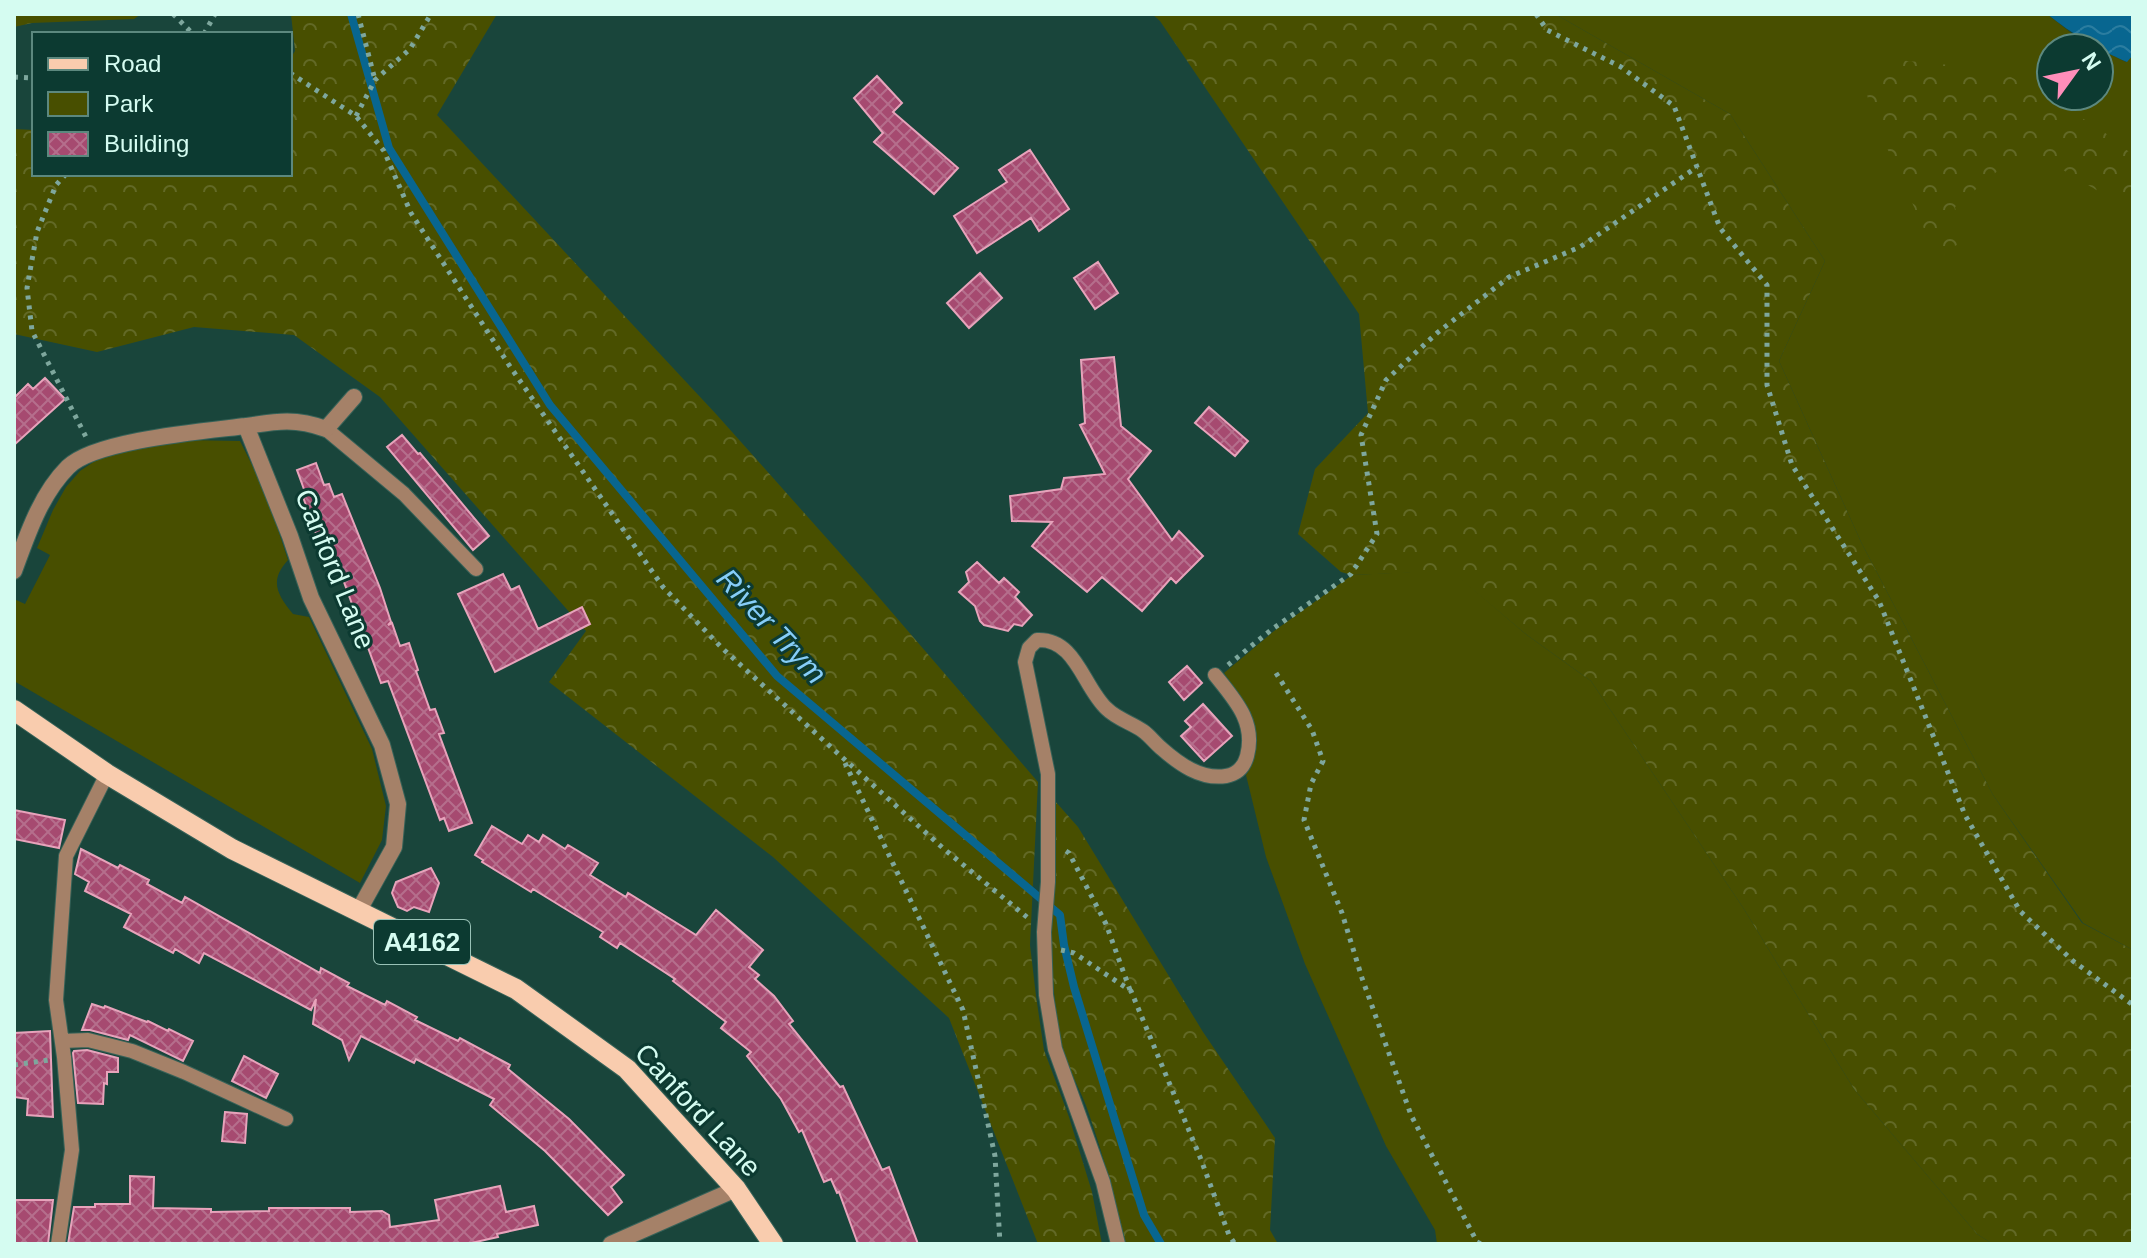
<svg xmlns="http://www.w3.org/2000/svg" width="2147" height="1258" viewBox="0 0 2147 1258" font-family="Arial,sans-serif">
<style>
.green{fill:#484f00}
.forest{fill:url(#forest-crowns)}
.water{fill:url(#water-waves)}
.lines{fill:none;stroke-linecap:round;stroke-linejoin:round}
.stream{stroke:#086690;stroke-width:8}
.building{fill:url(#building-cross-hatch);stroke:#e7a3bb;stroke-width:2}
.lane-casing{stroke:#376258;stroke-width:16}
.street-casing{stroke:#376258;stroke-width:18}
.primary-casing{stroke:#376258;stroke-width:22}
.path{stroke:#7ea79d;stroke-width:5;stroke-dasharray:4 6;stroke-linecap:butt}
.lane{stroke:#a58168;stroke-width:14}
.street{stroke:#a58168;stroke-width:16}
.primary{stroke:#f9ccae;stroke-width:20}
.labels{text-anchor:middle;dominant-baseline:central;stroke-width:6;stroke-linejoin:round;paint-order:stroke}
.shield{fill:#0c3a31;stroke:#99c2b7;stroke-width:2}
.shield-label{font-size:26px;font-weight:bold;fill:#d5fcf1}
.street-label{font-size:28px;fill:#d5fcf1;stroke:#0c3a31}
.water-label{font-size:30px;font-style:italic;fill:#86cdf8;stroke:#0c3a31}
</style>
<defs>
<pattern id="forest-crowns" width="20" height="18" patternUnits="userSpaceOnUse" patternTransform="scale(2)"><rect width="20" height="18" fill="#484f00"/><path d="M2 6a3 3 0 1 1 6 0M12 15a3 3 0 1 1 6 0" fill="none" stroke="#626926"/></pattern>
<pattern id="water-waves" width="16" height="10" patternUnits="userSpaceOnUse" patternTransform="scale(2)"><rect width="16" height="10" fill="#086690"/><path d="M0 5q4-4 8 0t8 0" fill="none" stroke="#2b7da0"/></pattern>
<pattern id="building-cross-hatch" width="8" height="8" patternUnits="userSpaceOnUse" patternTransform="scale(2)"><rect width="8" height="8" fill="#a64a70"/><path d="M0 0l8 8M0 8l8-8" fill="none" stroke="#b56e8c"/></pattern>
</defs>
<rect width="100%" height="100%" fill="#19453b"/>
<path class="green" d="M1555,14H2047L2079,39L2097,48H2051V96H2099V49L2126,62L2133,55V950L2083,923L1993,795L1861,542L1779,361L1825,261L1730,114Z
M182,440L240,441L266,493L288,560C269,581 277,594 293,614L309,617L372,749L386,806L382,840L360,883L14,681V599L25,604L50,555L37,548L53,510L66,487L80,471L107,453Z
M1451,570L1527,635L1591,681L1744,909L1854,1089L1977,1234L1993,1244H1437L1435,1230L1386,1146L1305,964L1266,857L1246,775C1271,735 1247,707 1224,673L1274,631L1352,575Z"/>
<path class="forest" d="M14,14H141L134,19L32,23L14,27Z
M291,14H497L437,115L716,414L864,580L1038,782L1030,945L1036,996L1044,1050L1069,1117L1092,1192L1102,1244H1038L949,1018L773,857L549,682L586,631L380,397L294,335L194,327L97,352L14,334V129L34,130V174H290V59L295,51Z
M1152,14H1555L1730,114L1825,261L1779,361L1861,542L1993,795L2082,923L2133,950V1244H1993L1977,1234L1854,1089L1744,909L1591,681L1527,635L1451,571L1352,575L1341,572L1298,534L1315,469L1368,413L1359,314L1160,21Z
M1885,59L1942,64L2011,77L2099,128L2133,155V212L2058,167L2007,163L1955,207L1961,243L1936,255L1871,113L1865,85Z
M1055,801L1078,827L1203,1032L1275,1138L1270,1230L1278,1244H1126C1115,1200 1104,1157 1089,1114C1082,1091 1067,1069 1062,1046C1045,966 1053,882 1055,801Z"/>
<path class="water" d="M2047,14H2133V55L2127,62C2095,48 2074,35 2047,14Z"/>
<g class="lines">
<path class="stream" d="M351,14L389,148L550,405L777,676L1060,915L1064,945L1074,987L1144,1215L1161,1244"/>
</g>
<path class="building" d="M877,76L902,103L893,112L958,168L934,194L874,142L883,133L854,98Z
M1030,150L1069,209L1039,231L1031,218L977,253L954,216L1007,182L999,170Z
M1098,262L1118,293L1095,309L1074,278Z
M980,273L1002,298L969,328L947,303Z
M1114,357L1121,426L1151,451L1128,479L1172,540L1179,531L1203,556L1176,583L1171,578L1142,611L1102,577L1087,592L1032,546L1052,522L1012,521L1010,496L1061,489L1064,478L1105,474L1080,425L1085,423L1081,360Z
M45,378L65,399L14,445V398L28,384L33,389Z
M1209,407L1248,441L1235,456L1195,423Z
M402,435L418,454L420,453L489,536L473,550L387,447Z
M316,463L324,485L329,484L334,497L342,494L380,588L391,622L388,625L392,623L400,646L409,643L418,670L416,671L430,710L435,709L444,733L439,734L472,823L449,831L444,818L440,820L388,681L381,683L330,544L321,548L302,494L305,492L297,470Z
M977,562L999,583L1004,578L1019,592L1015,597L1032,615L1022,626L1014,624L1008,631L984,625L980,621L975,606L959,592L969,582L966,572Z
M503,574L511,590L519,586L538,629L582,607L590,624L495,672L458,594Z
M1187,666L1202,683L1184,700L1169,682Z
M1203,704L1232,736L1204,761L1181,736L1191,727L1185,721Z
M14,810L65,820L59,848L14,839Z
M492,826L522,844L528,835L539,842L543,835L565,849L568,845L598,863L590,875L626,897L628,893L696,935L716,910L763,950L749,967L759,975L755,979L774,996L793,1021L789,1024L840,1087L843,1086L882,1170L889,1167L918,1244H858L839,1192L837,1193L831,1179L824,1182L802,1130L799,1132L781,1099L747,1056L751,1052L721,1028L726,1022L673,981L675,979L620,943L617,948L600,937L603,932L533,889L531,892L482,862L483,860L475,855Z
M81,849L118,868L120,865L149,880L147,884L182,903L185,897L320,973L321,968L349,983L347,986L385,1005L387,1001L417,1017L415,1020L458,1041L460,1038L510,1065L508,1069L569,1119L624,1175L611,1187L622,1202L608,1215L545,1151L490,1105L494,1099L416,1059L414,1063L361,1036L349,1060L342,1040L313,1024L316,999L311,1010L204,953L199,963L175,949L173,953L124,927L131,914L85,891L89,882L75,874Z
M431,868L439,883L429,912L414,907L407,911L398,907L392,893L396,882Z
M92,1004L104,1008L105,1006L147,1022L148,1021L168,1031L169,1029L193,1041L183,1061L130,1035L128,1040L90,1030H82Z
M50,1031L53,1117L27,1115L28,1099L14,1097V1033Z
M87,1050L118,1058V1072H107V1084L104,1083L103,1104L78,1103L73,1053L74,1051Z
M244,1056L278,1074L266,1098L232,1081Z
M225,1112L247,1114L245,1143L222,1141Z
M130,1176L154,1177L153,1208L211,1209V1212L269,1211V1208H350V1212L382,1211L389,1215L390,1227L439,1220L435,1200L500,1186L506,1212L534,1206L538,1225L497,1234L498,1237L467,1244H68L74,1207H95V1204H130Z
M14,1200H53L48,1244H14Z"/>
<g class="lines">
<g class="lane-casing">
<path id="lane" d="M326,429L404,494L476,569
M62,1041L88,1040L132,1051L184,1072L286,1119
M58,1244L72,1150L64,1057L56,1000L66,856L107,774
M1118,1244L1103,1182L1055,1049L1046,995L1044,932L1048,882V774L1025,662L1029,648L1037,640C1076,638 1083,687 1107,709C1117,719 1132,723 1143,731C1150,736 1155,743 1161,748C1179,764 1201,780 1226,776C1237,774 1244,767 1247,756C1256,722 1235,700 1215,675"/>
</g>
<g class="street-casing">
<path id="street" d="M246,426C278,421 296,418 326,429L354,397
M14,571C27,536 40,495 68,467C95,440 206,431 246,426L290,536L311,598L382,745L398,804L394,847L359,910
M611,1244L736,1189"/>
</g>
<g class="primary-casing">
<path id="primary" d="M14,710L107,774L232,849L516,989L627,1069L736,1189L773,1244"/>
</g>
<path class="path" d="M173,14L193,34
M358,14L375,80
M1536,14L1547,30L1621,67L1674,106L1720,228L1767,285V385L1792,465L1879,601L1965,815L2020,911L2073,961L2133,1005
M204,34L215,14
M290,73L356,116L384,151L411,213L509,365L663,587L723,649L843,758L944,849L1028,918
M14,77L34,78
M356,116L375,80L410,49L431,14
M66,174L56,185L37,232L27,288L32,331L86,437
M1228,665L1271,630L1351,574L1377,534L1361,435L1386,380L1437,333L1509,277L1580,247L1697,167
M1276,673L1312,730L1323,761L1311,784L1304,820L1342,913L1362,978L1411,1115L1477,1242L1481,1244
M845,763L963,1010L995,1156L1000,1244
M1066,851L1069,853L1106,924L1130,990
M1061,950L1074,953L1131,991L1200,1157L1229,1235L1235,1244
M14,1065L49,1060"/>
<use href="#lane" class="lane"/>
<use href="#street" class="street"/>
<use href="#primary" class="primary"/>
</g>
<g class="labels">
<rect class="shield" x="374" y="920" width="96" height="44" rx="6"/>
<g class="shield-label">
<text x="422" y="942">A4162</text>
</g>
<g class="street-label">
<text transform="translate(335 569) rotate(68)">Canford Lane</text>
<text transform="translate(698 1110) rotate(47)">Canford Lane</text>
</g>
<g class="water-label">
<text transform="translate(772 626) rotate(47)">River Trym</text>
</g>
</g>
<rect width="2147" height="1258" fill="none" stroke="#d5fcf1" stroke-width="32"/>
<rect x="32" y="32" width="260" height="144" fill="#0c3a31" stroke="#5c887e" stroke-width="2"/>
<rect x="48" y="58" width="40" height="12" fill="#f9ccae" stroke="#5c887e" stroke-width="2"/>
<text x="104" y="72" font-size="24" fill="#d5fcf1">Road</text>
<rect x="48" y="92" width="40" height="24" fill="#484f00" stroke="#5c887e" stroke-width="2"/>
<text x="104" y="112" font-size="24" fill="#d5fcf1">Park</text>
<rect x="48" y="132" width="40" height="24" fill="url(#building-cross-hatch)" stroke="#5c887e" stroke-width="2"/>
<text x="104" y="152" font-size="24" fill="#d5fcf1">Building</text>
<g transform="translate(2075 72) rotate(57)"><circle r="38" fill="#0c3a31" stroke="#5c887e" stroke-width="2"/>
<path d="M0-6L14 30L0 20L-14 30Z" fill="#ff8eba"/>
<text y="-12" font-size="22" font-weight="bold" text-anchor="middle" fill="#d5fcf1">N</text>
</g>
</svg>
